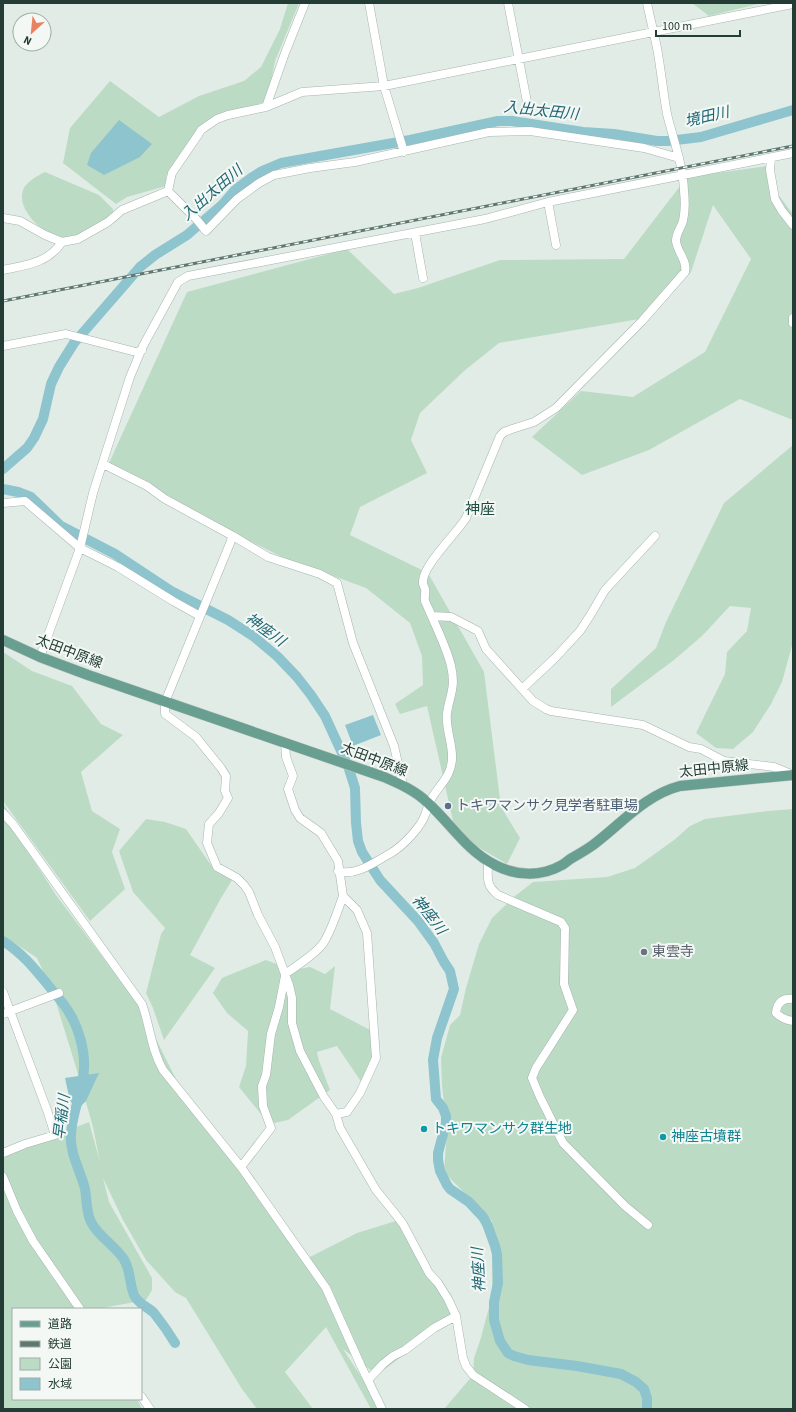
<svg xmlns="http://www.w3.org/2000/svg" width="796" height="1412" viewBox="0 0 796 1412" font-family="'Source Sans 3','Noto Sans JP',sans-serif">
<style>
.green{fill:#bcdbc4}
.water{fill:#8dc4ce}
.lines{fill:none;stroke-linecap:round;stroke-linejoin:round}
.river{stroke:#8dc4ce;stroke-width:10}
.minor-casing{stroke:#a5b4ae;stroke-width:9}
.major-casing{stroke:#c1c8c6;stroke-width:11}
.minor{stroke:#fff;stroke-width:8}
.major{stroke:#699f90;stroke-width:10}
.rail-casing{stroke:#5e7770;stroke-width:3}
.rail{stroke:#f3f8f5;stroke-width:1.5;stroke-dasharray:4.5;stroke-linecap:butt}
.service-dot{fill:#5c6f8a;stroke:#f3f8f5;stroke-width:1.5}
.worship-dot{fill:#6b7280;stroke:#f3f8f5;stroke-width:1.5}
.culture-dot{fill:#0f9aa8;stroke:#f3f8f5;stroke-width:1.5}
.labels{text-anchor:middle;dominant-baseline:central;stroke-width:4;stroke-linejoin:round;paint-order:stroke}
.street-label{font-size:14px;fill:#233c35;stroke:#f3f8f5}
.service-label{font-size:14px;fill:#4e5e75;stroke:#f3f8f5;text-anchor:start}
.worship-label{font-size:14px;fill:#5b616d;stroke:#f3f8f5;text-anchor:start}
.culture-label{font-size:14px;fill:#0d838f;stroke:#f3f8f5;text-anchor:start}
.water-label{font-size:15px;font-style:italic;fill:#206774;stroke:#f3f8f5}
.neighbourhood-label{font-size:15px;fill:#204d41;stroke:#f3f8f5}
</style>
<rect width="100%" height="100%" fill="#e2ece7"/>
<path class="green" d="M288,3H299L275,61L267,103L217,119L198,135L166,176V186L127,197L116,204L63,163L70,128L110,81L159,117L199,96L244,81L261,67L280,29Z
M692,3H762L709,16Z
M767,166L777,193L793,214V420L740,399L649,450L582,475L532,437L581,391L633,397L705,352L751,259L713,205L691,272L645,318L499,343L464,371L420,413L411,440L427,473L360,507L350,535L428,573L484,672L501,807L520,838L507,864L456,834L427,706L400,714L395,704L423,685L422,656L410,623L366,588L282,557L163,497L109,463L187,292L347,249L394,294L418,288L500,260L624,259L687,177Z
M45,172L99,195L113,209V218L67,240C60,237 51,234 44,230C32,222 18,205 23,190C26,182 37,176 45,172Z
M793,445V642L782,682L771,704L753,732L733,749L716,748L696,733L725,674L727,652L747,631L751,608L730,606L702,636L674,660L611,707V689L656,648L666,622L724,503Z
M3,652L32,671L72,686L101,724L123,735L81,772L92,811L120,829L112,852L125,889L90,921L3,801Z
M3,802L23,844L56,895L140,1007L178,1083L241,1167L253,1176L262,1203L308,1258L357,1233L399,1220L456,1316L377,1375L343,1349L382,1409H371L326,1327L285,1372L313,1409H257L242,1389L186,1298L175,1292L146,1260L123,1220L103,1178L109,1202L152,1278V1290L146,1300L97,1309H85L47,1270L77,1309H13V1399H137L142,1409H3V1156L89,1122L100,1162L93,1127L75,1064L53,993L37,958L3,935Z
M793,809V1409H444L473,1375L474,1358L480,1341L492,1296V1221L444,1172L447,1132L442,1085L441,1058L450,1025L460,1015L466,988L479,944L492,918L515,896L533,882L607,877L635,868L674,840L690,826L705,819L768,811Z
M146,819L165,822L186,829L213,868L234,877L221,898L190,955L215,968L164,1040L153,1008L146,993L161,934L165,928L133,892L119,851Z
M266,960L292,970L310,967L325,974L335,966L330,1009L372,1031L376,1058L364,1086L337,1046L317,1052L319,1061L330,1090L288,1120L269,1124L239,1087L246,1066L248,1031L227,1013L213,993L222,978Z"/>
<path class="water" d="M119,120L152,144L140,157L104,175L87,165L91,153Z
M373,715L381,735L353,746L345,725Z
M99,1073L86,1101L78,1109L70,1101L65,1078Z"/>
<g class="lines">
<path class="river" d="M3,469L27,448L34,438L43,419L51,384L59,367L74,343L140,267L155,255L187,235L222,205L235,190L251,178L262,171L281,163L410,140L498,121H512L583,132L614,134L657,141H668L701,137L793,110
M3,489L18,492L31,497L61,526L115,554L171,591L228,620L253,636L278,657L297,677L311,695L325,716L348,766L355,788L356,823L358,841L362,852L380,880L418,921L434,943L444,962L450,971L454,989L437,1038L433,1060L436,1099L443,1108L446,1116V1123L438,1153V1160L440,1171L447,1185L450,1189L469,1202L483,1217L487,1224L495,1246L497,1254L498,1283L494,1302V1320L500,1341L508,1353L514,1356L528,1360L577,1366L621,1374L636,1382L644,1389L647,1398V1409
M3,941C22,953 34,968 48,985C55,994 64,1003 70,1014C79,1029 85,1051 84,1069C83,1091 72,1112 71,1134C69,1152 81,1172 85,1189C87,1200 86,1212 91,1222C98,1236 114,1245 123,1258C131,1269 129,1283 134,1295C138,1304 148,1307 154,1313C162,1323 169,1333 175,1343"/>
<g class="minor-casing">
<path id="minor" d="M369,3L384,86L404,152
M508,3L528,107
M266,107L285,53L305,3
M771,158L770,170L775,199L782,211L793,225
M168,191L197,220L206,231L237,199L259,183L274,175L310,168L355,162L489,132L530,131L644,148L679,158
M548,202L556,245
M3,218L20,221L45,235L62,242L78,239L108,222L122,210L168,191L172,173L198,135L201,130L217,119L228,115L266,107L302,92L384,86L793,4
M415,233L423,278
M3,270C27,265 48,263 62,242
M793,318V323
M3,346L66,334L136,352L142,350
M103,464L147,486L165,499L233,536L268,557L320,574L337,583L353,643L394,746L403,785
M3,503L25,501L80,548L118,567L173,601L200,616
M233,536L165,702V714L196,737L221,768L226,776L225,791L228,798L219,813L209,824L207,843L217,867L237,878L244,885L249,892L258,915L275,947L289,985L292,998V1023L300,1051L324,1097L336,1114L340,1128L376,1190L393,1211L403,1224L429,1273L438,1283L448,1299L456,1316L463,1358L466,1366L473,1375L525,1409
M432,616L451,617L478,631L486,649L533,701L546,709L551,711L643,725L689,747L701,749L724,761L774,767L793,775
M40,657L80,548L93,493L130,377L143,346L178,282L188,276L485,219L548,202L793,153
M522,689L555,658L580,631L591,614L605,590L655,536
M285,743L286,757L293,776L288,789L295,810L300,818L321,833L338,861L343,896L357,910L367,933L376,1058L360,1093L347,1112L336,1114
M3,813L13,824L142,1004C150,1026 151,1049 163,1070L241,1167L326,1288L361,1366L382,1409
M488,862C488,877 485,885 498,895L561,922L565,928L564,984L573,1010L536,1068L532,1078L540,1097L563,1143L625,1206L648,1225
M338,871C356,877 376,861 391,853C403,846 421,827 425,815C427,811 427,807 429,803C437,786 451,779 452,759C453,744 445,728 447,713C450,694 456,687 451,666C447,649 439,633 432,617C430,612 427,606 425,601C424,597 426,592 425,589C424,587 423,585 423,583C421,567 457,533 466,518L500,436L504,432L512,429L534,422L556,408L642,321L685,272C688,261 677,252 676,241C676,233 681,228 683,221C685,212 685,200 684,191C683,164 673,139 667,114C663,92 661,69 657,48C654,33 650,18 647,3
M285,974C294,968 319,951 324,942C332,929 338,910 343,896
M3,992L47,1110L55,1135L25,1144L3,1153
M793,999C783,998 777,1002 776,1013C781,1018 786,1020 793,1021
M3,1014L59,993
M241,1167L271,1128L263,1106L262,1086L266,1075L271,1034L279,1007L285,976
M3,1177L17,1211L33,1241L80,1309
M368,1380L383,1364L393,1356L405,1350L434,1328L456,1316
M141,1396L150,1409"/>
</g>
<g class="major-casing">
<path id="major" d="M3,640L40,657L88,675L384,777C400,784 416,791 428,803C451,824 467,851 495,865C516,876 541,877 562,865C566,863 568,860 572,858C579,854 586,850 593,845C621,824 645,795 680,786L793,775"/>
</g>
<use href="#minor" class="minor"/>
<use href="#major" class="major"/>
<g class="rail-casing">
<path id="rail" d="M3,301L793,146"/>
</g>
<use href="#rail" class="rail"/>
</g>
<circle class="service-dot" cx="448" cy="806" r="4"/>
<circle class="worship-dot" cx="644" cy="952" r="4"/>
<g class="culture-dot">
<circle cx="424" cy="1129" r="4"/>
<circle cx="663" cy="1137" r="4"/>
</g>
<g class="labels">
<g class="street-label">
<text transform="translate(69 652) rotate(21)">太田中原線</text>
<text transform="translate(374 760) rotate(21)">太田中原線</text>
<text transform="translate(714 769) rotate(-6)">太田中原線</text>
</g>
<g class="service-label">
<text x="456" y="806">トキワマンサク見学者駐車場</text>
</g>
<g class="worship-label">
<text x="652" y="952">東雲寺</text>
</g>
<g class="culture-label">
<text x="432" y="1129">トキワマンサク群生地</text>
<text x="671" y="1137">神座古墳群</text>
</g>
<g class="water-label">
<text transform="translate(541 111) rotate(6)">入出太田川</text>
<text transform="translate(707 117) rotate(-13)">境田川</text>
<text transform="translate(212 193) rotate(-41)">入出太田川</text>
<text transform="translate(265 630) rotate(36)">神座川</text>
<text transform="translate(429 915) rotate(52)">神座川</text>
<text transform="translate(62 1117) rotate(-83)">早稲川</text>
<text transform="translate(479 1270) rotate(-93)">神座川</text>
</g>
<g class="neighbourhood-label">
<text x="480" y="509">神座</text>
</g>
</g>
<rect width="796" height="1412" fill="none" stroke="#233c35" stroke-width="8"/>
<rect x="12" y="1308" width="130" height="92" fill="#f3f8f5" stroke="#a0ada8"/>
<rect x="20" y="1321" width="20" height="6" fill="#699f90" stroke="#a0ada8"/>
<text x="48" y="1328" font-size="12" fill="#233c35">道路</text>
<rect x="20" y="1341" width="20" height="6" fill="#5e7770" stroke="#a0ada8"/>
<text x="48" y="1348" font-size="12" fill="#233c35">鉄道</text>
<rect x="20" y="1358" width="20" height="12" fill="#bcdbc4" stroke="#a0ada8"/>
<text x="48" y="1368" font-size="12" fill="#233c35">公園</text>
<rect x="20" y="1378" width="20" height="12" fill="#8dc4ce" stroke="#a0ada8"/>
<text x="48" y="1388" font-size="12" fill="#233c35">水域</text>
<g transform="translate(32 32) rotate(207)"><circle r="19" fill="#f3f8f5" stroke="#a0ada8"/>
<path d="M0-3L7 15L0 10L-7 15Z" fill="#ea8262"/>
<text y="-6" font-size="11" font-weight="bold" text-anchor="middle" fill="#233c35">N</text>
</g>
<path d="M656 30v6h84v-6" fill="none" stroke="#233c35" stroke-width="2"/>
<text x="662" y="30" font-size="12" fill="#233c35" stroke="#f3f8f5" stroke-width="3" paint-order="stroke">100 m</text>
</svg>
